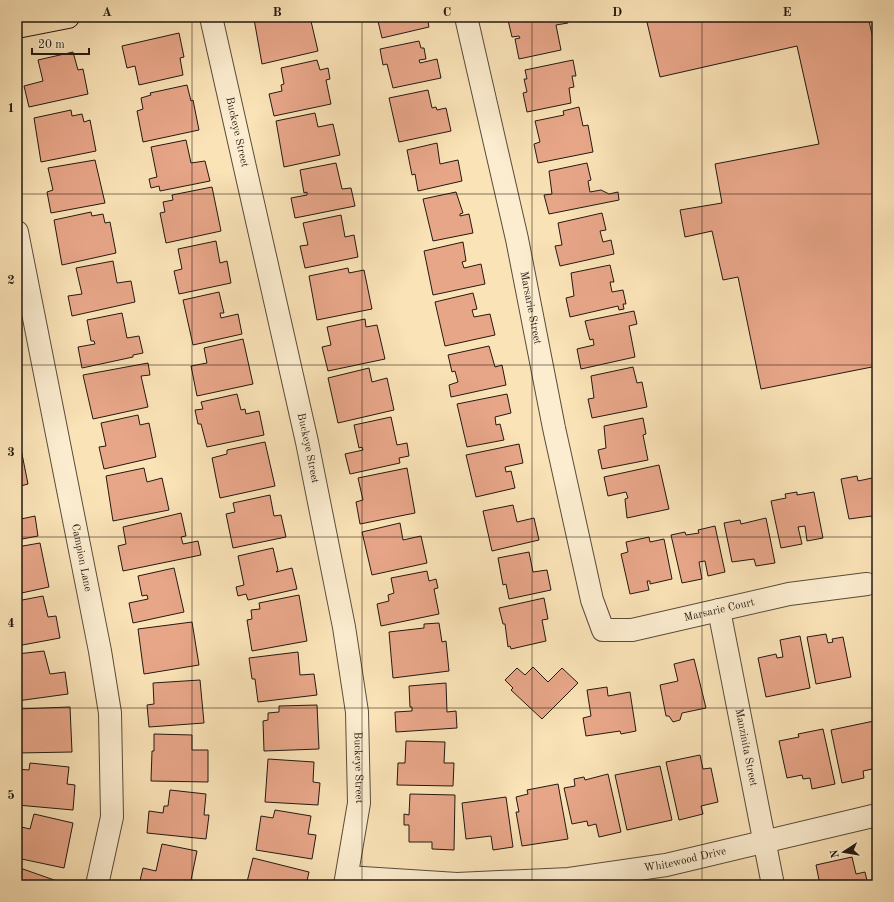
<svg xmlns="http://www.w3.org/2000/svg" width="894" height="902" viewBox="0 0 894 902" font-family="'Old Standard TT',serif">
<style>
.building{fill:#e8a689;stroke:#231910}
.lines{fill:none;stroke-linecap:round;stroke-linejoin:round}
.minor-casing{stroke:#594c3a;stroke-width:24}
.major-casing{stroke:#231910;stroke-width:24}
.minor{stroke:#fcedd0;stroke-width:22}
.major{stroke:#fae3b7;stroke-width:22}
.grid{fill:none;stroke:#231910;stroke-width:1;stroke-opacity:0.55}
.labels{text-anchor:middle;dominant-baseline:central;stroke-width:3;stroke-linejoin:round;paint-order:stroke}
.street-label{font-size:11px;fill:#231910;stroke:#fcedd0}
.neatline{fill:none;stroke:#231910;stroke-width:1.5}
.grid-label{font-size:13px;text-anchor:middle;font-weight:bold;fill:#231910}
</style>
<rect width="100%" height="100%" fill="#fae3b7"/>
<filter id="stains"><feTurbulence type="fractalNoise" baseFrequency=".005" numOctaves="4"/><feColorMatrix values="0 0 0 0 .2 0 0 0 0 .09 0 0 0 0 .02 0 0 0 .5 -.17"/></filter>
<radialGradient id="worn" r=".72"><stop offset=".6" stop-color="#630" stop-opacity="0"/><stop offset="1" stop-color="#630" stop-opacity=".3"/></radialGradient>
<path class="building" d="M261,17H310L318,51L262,64L254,19Z
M377,17H427L429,27L382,38Z
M523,17H567L568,23L556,25L561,50L519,59L515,39L520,38L519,36L512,37L508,20Z
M868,17L877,55V366L761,389L738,277L723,280L712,231L685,237L680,210L722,203L715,164L819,144L797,46L660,77L646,18Z
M179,33L184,57L180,58L183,75L139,85L135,66L127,68L122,46Z
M419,41L421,48H424L426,59L419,60L420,63L437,59L441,78L393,88L387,64L383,65L380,49Z
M73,52L78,70L83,69L88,94L29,107L24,86L43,81L38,60Z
M317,60L320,70L328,68L330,79L326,80L331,104L274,116L269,94L282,91L281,85L284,84L281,68Z
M573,60L576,76H572L574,87L569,88L571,103L527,112L523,93L527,92L524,79H527L525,70Z
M187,85L191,101L193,100L199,130L143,142L137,111L143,109L141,98L151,95L150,93Z
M428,90L432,108L436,107L437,110L446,108L451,131L399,142L389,98Z
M579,107L583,126L588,125L593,152L538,163L534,144L540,142L535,121L564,115L563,111Z
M71,110L72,116L82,114L84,122L90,120L96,151L41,162L34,118Z
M315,113L318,127L333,124L340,155L284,167L276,121Z
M186,140L191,163L205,161L210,181L160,191L159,186L151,188L149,179L157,177L151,147Z
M437,143L440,164L458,160L462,181L418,191L415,174L412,175L407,150Z
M95,160L105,203L51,213L47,192L53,190L48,168Z
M336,163L342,189L351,188L355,206L295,218L291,198L307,195V192L304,193L300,170Z
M587,163L591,180L588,181L590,192L601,190L609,194L618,192L619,200L549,214L544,195L552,194L549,171Z
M212,187L221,231L166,243L160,213L165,212L163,202L173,200L172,195Z
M456,192L463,213L460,214V216L469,214L473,233L433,241L423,199Z
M91,212L92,216L103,214L105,223L110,222L116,253L62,265L54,220Z
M602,213L606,230L600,231L603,242L611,240L614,254L560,266L555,246L562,245L558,223Z
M341,215L345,237L354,235L358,257L305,268L300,246L308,245L303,223Z
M216,241L220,263L227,261L231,283L179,294L174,271L182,269L178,249Z
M463,242L466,261L462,262L464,268L481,264L485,284L433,295L424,251Z
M113,261L117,283L131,281L135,302L72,316L68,296L82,294L76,268Z
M610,265L614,282H610L612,292L623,290L626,304H623L624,309L619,310L618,306L570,317L566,298L574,296L571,273Z
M348,268L349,273L364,270L372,309L317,320L309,276Z
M219,292L224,313H220L221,318L238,314L242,334L193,345L183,300Z
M473,293L477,309L472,310L474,317L490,314L495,335L445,346L435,302Z
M634,311L637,324L629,326L635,357L581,369L577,349L594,345L593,339L590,340L588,333L585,321Z
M122,313L127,338L139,336L143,353L133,355V357L82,368L78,347L95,344L94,341H91L87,320Z
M365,319L366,327L377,325L385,359L328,371L322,347L331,345L327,327Z
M243,339L253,384L197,396L191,366L207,363L204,348Z
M489,346L495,367L502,365L506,385L451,397L449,385L458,382L455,371L452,372L448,355Z
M148,363L150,375L141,376L148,407L93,419L83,375Z
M633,367L637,383L642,382L647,407L592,418L588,399L594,398L591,376Z
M369,368L372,382L387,378L394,410L338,423L328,378Z
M237,394L241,410L245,409L246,414L259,411L264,435L207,447L201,424H198L195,410L203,409L201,402Z
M507,394L511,413L495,417L496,425L500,424L504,440L467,447L457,404Z
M138,415L140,425L149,423L156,457L104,469L99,447L106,446L101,423Z
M391,417L397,445L407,443L409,456L399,458L400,463L350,474L345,454L363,450L362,447L359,448L354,425Z
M643,418L646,434L643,435L648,460L602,469L598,450L606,448L604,426Z
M19,439L28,484L17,487V440Z
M265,442L275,486L220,498L212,458L227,454V450Z
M519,444L523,463L505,467L506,472L511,471L515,488L476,497L466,455Z
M659,465L669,509L627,518L625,499L628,498L626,492L608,496L604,477Z
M144,468L147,482L162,478L169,510L113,521L106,476Z
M407,468L415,513L360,524L356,502L363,500L358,478Z
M857,476L858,481L877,477V522L873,523L872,516L849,519L841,479Z
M797,492V495L814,492L823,538L807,541L805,526L798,527L802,544L781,548L771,501L786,498L785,494Z
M270,495L274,516L281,515L286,537L233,548L226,514L235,512L233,503Z
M17,499L21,519L35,516L38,536L17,540Z
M513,505L517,522L534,518L539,540L492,551L483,511Z
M181,513L186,536L181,537L183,544L198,541L201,555L123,571L118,546L126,544L123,527Z
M766,518L775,563L756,566L754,559L732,562L724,523L740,520L741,524Z
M400,523L403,540L421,536L427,563L372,575L362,532Z
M715,526L725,572L708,576L705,561L699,562L702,579L682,583L671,535L685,532L686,535L699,533L698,530Z
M649,537L650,542L664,539L672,579L650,584V581H647L649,590L630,594L621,554L628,552L626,542Z
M40,543L49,587L17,594V547Z
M273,548L278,570L276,572L292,568L297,589L248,600L246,594L238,596L236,587L244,585L238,556Z
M529,552L533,572L547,570L551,590L509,599L506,584L503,585L498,558Z
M174,568L184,612L133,623L129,603L148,599L147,595L142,596L138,576Z
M427,571L429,581L436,579L438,588L434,589L439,614L381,626L377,604L389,601L388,595L394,593L391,578Z
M299,595L307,641L252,651L247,620L252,619L251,610L260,609L259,603Z
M43,596L48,617L56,616L60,638L17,646V601Z
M544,598L548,619L542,620L546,641L511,649L510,646L508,647L505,624H503L499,608Z
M192,622L199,665L144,674L138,629Z
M439,623L442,642L446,641L449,671L393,678L389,632L424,628V624Z
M826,634L828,643L833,642L832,639L843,637L851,677L816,684L807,637Z
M800,636L810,688L766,697L758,658L776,654L777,658L783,657L780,640Z
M44,651L50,674L65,672L68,694L17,701V654Z
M298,652L300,675L314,674L317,695L258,702L255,679H252L249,658Z
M694,659L706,708L682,713L680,720L673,722L669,716H666L660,685L678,681L674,664Z
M533,667L548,682L562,668L578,683L542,719L511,690L513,688L505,680L517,668L525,675Z
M200,680L204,723L149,727L147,705L154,704L153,683Z
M446,683L447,712L456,711L457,728L396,732L395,712L412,711V707H410L409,686Z
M607,687L608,696L630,692L636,731L621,734L620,731L586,736L583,718L591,716L587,690Z
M317,705L319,749L264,751L263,721L268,720V713L279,712V706Z
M70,707L72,752L17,753V709Z
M874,721L877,735V768L863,771L864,778L842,783L831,730Z
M823,729L835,784L812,789L810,778L803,779L802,775L787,778L779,741L799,737L798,734Z
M154,734L192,735V750H208V782L151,781L152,751H154Z
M406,741L445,742L444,763H454L453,786L397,785L398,763H405Z
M700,755L703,769L711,768L718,802L701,806L703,814L679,820L666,762Z
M268,759L314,762L313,782L320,783L318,805L265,802Z
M30,763L69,767L67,784L75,785L73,810L17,805V769L29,770Z
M660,766L672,820L627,830L615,775Z
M608,774L621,832L599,837L596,824L588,826L587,821L572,824L564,788L575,786L574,779L584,777L585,780Z
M558,784L568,839L522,846L516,812H519L516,797L528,794L527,790Z
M170,790L206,794L204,815H209L206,839L147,833L149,811L163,813L164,806H168Z
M410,794L455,795L454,850L432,849V842H409V825H404V814L409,815Z
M506,797L513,847L493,850L491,836L466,839L462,803Z
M275,810L311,816L308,834L316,835L312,859L256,850L261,816L273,818Z
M34,814L73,823L64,868L17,858V826L30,829Z
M162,844L197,851L190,885H139L143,868L156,871Z
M852,857L856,874L865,872L868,885H820L816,865Z
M253,858L309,872L306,885H256L247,882Z
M20,868L57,881L55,885H17V876Z"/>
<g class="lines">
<g class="minor-casing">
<g id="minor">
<path id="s1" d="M211,17L307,442L344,627L357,712L359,803L345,885"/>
<path id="s2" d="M466,17L517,239L554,428L592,600L603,630H632L789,594L867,584"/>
<path id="s3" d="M17,232L100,651L110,713L112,817L97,885"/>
<path id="s4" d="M719,610L773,885"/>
<path id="s5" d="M347,877L457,884L569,879L666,865L877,815"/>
</g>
</g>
<g class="major-casing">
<path id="major" d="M17,27L68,17"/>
</g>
<use href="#minor" class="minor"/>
<use href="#major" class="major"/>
</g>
<path class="grid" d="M192,17V885M362,17V885M532,17V885M702,17V885M17,194H877M17,365H877M17,537H877M17,708H877"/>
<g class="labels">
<g class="street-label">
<text stroke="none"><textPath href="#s1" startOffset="118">Buckeye Street</textPath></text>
<text stroke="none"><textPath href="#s2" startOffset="298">Marsarie Street</textPath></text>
<text stroke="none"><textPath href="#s1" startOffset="442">Buckeye Street</textPath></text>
<text stroke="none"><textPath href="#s3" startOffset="332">Campion Lane</textPath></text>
<text stroke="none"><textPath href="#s2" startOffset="747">Marsarie Court</textPath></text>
<text stroke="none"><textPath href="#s4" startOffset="140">Manzinita Street</textPath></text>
<text stroke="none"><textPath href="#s1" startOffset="766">Buckeye Street</textPath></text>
<text stroke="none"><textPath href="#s5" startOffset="340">Whitewood Drive</textPath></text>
</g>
</g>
<rect width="894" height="902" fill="none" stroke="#fae3b7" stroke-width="44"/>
<g transform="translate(844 852) rotate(258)" stroke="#fcedd0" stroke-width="3" paint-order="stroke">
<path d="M0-3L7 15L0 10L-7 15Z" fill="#231910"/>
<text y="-6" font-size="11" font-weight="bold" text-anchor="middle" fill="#231910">N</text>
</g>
<path d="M32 48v6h57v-6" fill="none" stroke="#231910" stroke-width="2"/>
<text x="38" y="48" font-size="12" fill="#231910" stroke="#fcedd0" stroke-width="3" paint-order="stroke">20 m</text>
<rect x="22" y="22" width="850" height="858" class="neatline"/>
<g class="grid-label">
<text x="107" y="16">A</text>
<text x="277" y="16">B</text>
<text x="447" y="16">C</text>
<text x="617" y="16">D</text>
<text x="787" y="16">E</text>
<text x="11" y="112">1</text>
<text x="11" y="284">2</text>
<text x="11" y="456">3</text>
<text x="11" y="627">4</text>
<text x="11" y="799">5</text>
</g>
<rect width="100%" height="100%" filter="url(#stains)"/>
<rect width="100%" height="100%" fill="url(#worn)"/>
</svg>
